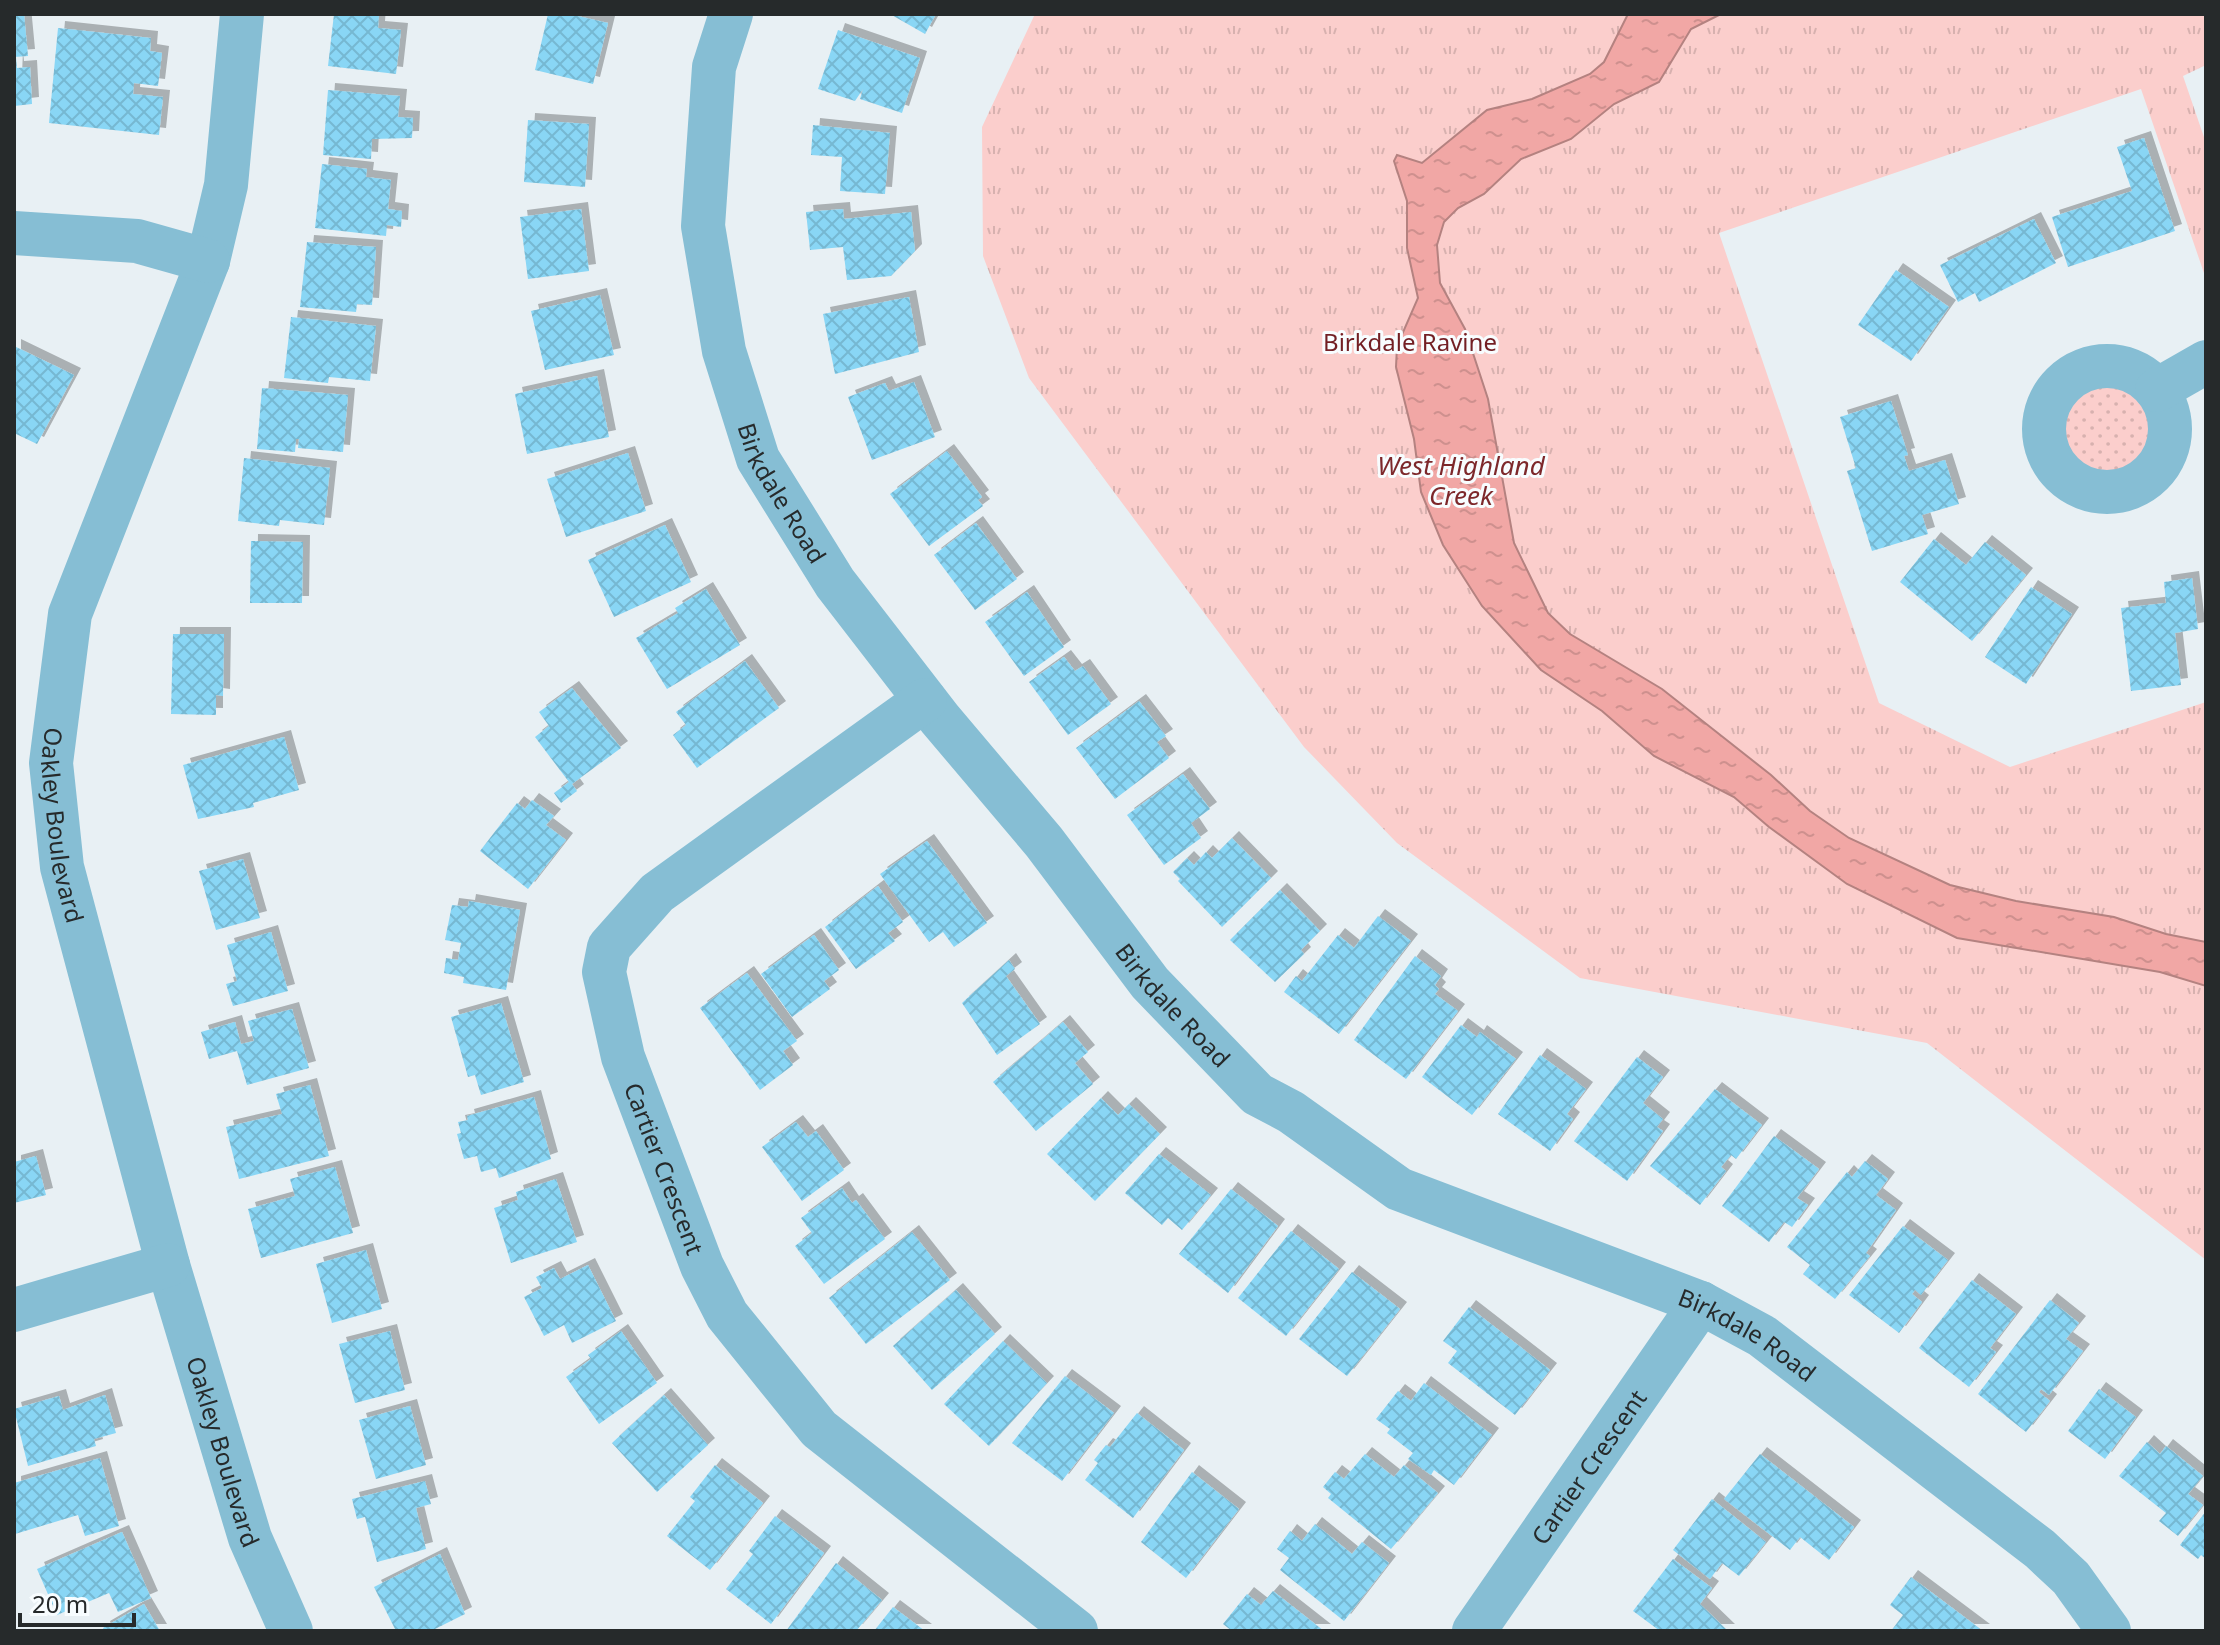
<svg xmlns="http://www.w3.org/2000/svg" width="2220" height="1645" viewBox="0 0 2220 1645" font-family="'Noto Sans',sans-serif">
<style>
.grass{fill:url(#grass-dots)}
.park{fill:url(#park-tufts)}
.water{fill:url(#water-ripples);stroke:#b48280;stroke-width:2}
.building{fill:url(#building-cross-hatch);filter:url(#shadow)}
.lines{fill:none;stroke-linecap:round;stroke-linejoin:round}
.minor{stroke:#86bed4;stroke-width:44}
.labels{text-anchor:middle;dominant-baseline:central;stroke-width:6;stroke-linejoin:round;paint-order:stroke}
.park-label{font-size:24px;fill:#731f24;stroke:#f8fdff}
.street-label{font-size:24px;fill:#262a2b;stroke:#f8fdff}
.water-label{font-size:26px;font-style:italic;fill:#7d282b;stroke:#f8fdff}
</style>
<defs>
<pattern id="grass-dots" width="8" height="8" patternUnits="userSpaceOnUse" patternTransform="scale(2)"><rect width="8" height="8" fill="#fbcecc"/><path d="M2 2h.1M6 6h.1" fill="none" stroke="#d7b1af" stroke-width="1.8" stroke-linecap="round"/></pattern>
<pattern id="park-tufts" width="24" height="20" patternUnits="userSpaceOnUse" patternTransform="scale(2)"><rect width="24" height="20" fill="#fbcecc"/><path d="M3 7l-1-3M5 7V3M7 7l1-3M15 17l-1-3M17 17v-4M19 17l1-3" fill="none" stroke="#d7b1af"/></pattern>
<pattern id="water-ripples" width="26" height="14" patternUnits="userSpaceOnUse" patternTransform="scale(2)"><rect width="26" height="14" fill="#f1a7a5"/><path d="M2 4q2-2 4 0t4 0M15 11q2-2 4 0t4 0" fill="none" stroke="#ce908e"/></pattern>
<pattern id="building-cross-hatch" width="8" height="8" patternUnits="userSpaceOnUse" patternTransform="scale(2)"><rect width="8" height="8" fill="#89d6f5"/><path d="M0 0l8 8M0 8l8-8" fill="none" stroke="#76b8d2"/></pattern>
<filter id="shadow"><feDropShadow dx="7" dy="-7" stdDeviation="0" flood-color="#0004"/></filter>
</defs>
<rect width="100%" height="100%" fill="#e8f0f4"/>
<path class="grass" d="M2058 429a47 47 0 1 1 94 0a47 47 0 1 1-94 0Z"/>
<path class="park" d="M1035,14H2206V65L2183,76L2206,143V279L2141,89L1719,233L1879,703L2010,767L2206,702V1260L1927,1043L1580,978L1397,843L1304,747L1029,378L983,256L982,127Z"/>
<path class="water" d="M1628,14H1721L1691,29L1659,82L1614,104L1571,139L1521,159L1484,194L1458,208L1444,222L1437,245L1440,283L1465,329L1488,399L1514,543L1548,613L1570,634L1662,689L1771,775L1810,811L1849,838L1950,885L2016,901L2114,917L2166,934L2206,942V986L2160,972L1957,938L1847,884L1769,827L1734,797L1654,756L1602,711L1541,670L1482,606L1443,545L1421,492L1414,439L1396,367L1397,346L1418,298L1407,248V201L1394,161L1397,155L1422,163L1487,110L1532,99L1590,74L1604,62Z"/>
<path class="building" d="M14,14H24L28,56L14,57Z
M334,14H379L378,28L401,30L396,74L328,66Z
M548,14H569L608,23L593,84L535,70Z
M890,14H936L925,34Z
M58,28L151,38L150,51L162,53L158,86L134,83L133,94L163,97L159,135L49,123Z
M838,30L920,58L902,113L860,99L863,89L855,101L818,89Z
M16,57L17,68L30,67L32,104L14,106Z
M328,90L400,96L398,117L413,118L412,138L372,139L371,159L323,155Z
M528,120L589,124L585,187L524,182Z
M813,125L890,133L885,194L840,191L842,157L811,155Z
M2144,138L2175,231L2068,267L2052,217L2132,191L2117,147Z
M322,164L367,169L366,177L391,180L388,209L402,211L401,227L387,225L386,236L315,228Z
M581,209L589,271L528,279L520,217Z
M843,209L844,219L911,212L915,251L891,276L847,280L843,247L810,250L806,212Z
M2034,219L2056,263L1979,302L1975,293L1958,302L1940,265Z
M307,242L376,247L372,305L357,304L356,312L300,307Z
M1896,270L1949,307L1911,361L1858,325Z
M600,295L614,355L545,370L531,311Z
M909,297L919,352L835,374L823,314Z
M291,317L376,326L370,381L329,377L328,383L284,378Z
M14,346L74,375L37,444L14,433Z
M597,376L609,437L527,454L515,394Z
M914,382L935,437L872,460L848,397L885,383L889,391Z
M262,388L348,395L343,452L298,448L299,439H296L295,452L257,449Z
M1891,401L1908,455L1904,456L1909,471L1945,460L1959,504L1922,515L1928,534L1872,551L1847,471L1856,468L1840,417Z
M947,451L982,497L978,500L983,506L929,546L890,494Z
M628,453L646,511L566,537L547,479Z
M244,458L330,468L324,525L280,520L279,526L238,521Z
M976,523L1017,579L975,610L934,555Z
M665,525L691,582L614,617L588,560Z
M1934,539L1966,565L1985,542L2026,575L1972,641L1900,582Z
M251,541L303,542L302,603H250Z
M2192,578L2198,629L2175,633L2181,685L2131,691L2121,608L2166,603L2164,582Z
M2031,587L2072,614L2026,684L1985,657Z
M706,589L740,645L667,689L636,638L678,613L675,608Z
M1027,592L1064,647L1024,676L985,622Z
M173,634H224L223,696L216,695V715L171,714Z
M1064,657L1075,671L1083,666L1111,704L1068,735L1029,682Z
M745,661L779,708L697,768L673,735L686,725L676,712Z
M572,688L621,748L572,784L577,791L561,803L554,793L569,782L535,737L549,726L539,712Z
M1139,701L1166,736L1157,742L1169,758L1115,799L1076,748Z
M284,737L299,790L253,803L254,807L198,819L183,765Z
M1183,774L1210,809L1191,823L1201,838L1164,865L1127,815Z
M532,800L554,816L546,825L566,840L528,889L480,851L517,803L525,809Z
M1232,838L1271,878L1222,927L1178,881L1180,879L1173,872L1187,858L1194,865L1206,852L1212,858Z
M927,841L987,923L954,947L943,932L929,942L880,874Z
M243,859L260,918L216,930L199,871Z
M878,886L903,922L888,933L895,941L856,969L825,927Z
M1280,890L1320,931L1301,950L1304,954L1275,982L1230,940Z
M469,901L520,910L506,990L463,983L464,977L444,973L446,958L458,960L461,943L445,940L452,905L468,907Z
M1378,916L1411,941L1339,1034L1284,992L1296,976L1302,981L1338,935L1354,948Z
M271,932L288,991L233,1006L226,984L237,981L227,945Z
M814,935L839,970L824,981L830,989L792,1017L761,974Z
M1415,956L1441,976L1435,985L1439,989L1435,994L1458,1011L1406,1079L1354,1040Z
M1009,960L1015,969L1006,976L1040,1024L997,1055L962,1003Z
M747,973L797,1041L783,1051L793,1065L760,1090L700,1008Z
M501,1003L524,1082L481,1095L475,1075L468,1077L451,1017Z
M292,1009L309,1068L247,1085L237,1051L209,1059L201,1032L235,1022L241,1044L254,1041L248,1021Z
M1063,1022L1088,1052L1075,1063L1093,1084L1036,1131L993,1082Z
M1461,1025L1477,1037L1480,1032L1516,1059L1472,1115L1422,1077Z
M1540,1055L1586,1089L1567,1114L1573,1119L1550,1151L1498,1114Z
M1637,1057L1663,1077L1643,1103L1663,1119L1657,1127L1663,1131L1627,1181L1574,1141Z
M310,1085L329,1156L239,1179L226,1127L282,1114L276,1094Z
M1715,1089L1762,1125L1736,1159L1731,1155L1721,1167L1726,1171L1700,1205L1650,1166Z
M534,1097L551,1159L499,1178L496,1168L481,1172L477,1156L464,1159L457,1134L461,1133L458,1122L468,1120L467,1116Z
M1101,1098L1118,1115L1129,1104L1160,1134L1095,1201L1047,1154Z
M796,1122L808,1137L816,1131L844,1170L802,1201L762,1147Z
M1774,1136L1819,1169L1797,1198L1808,1205L1792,1227L1784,1222L1769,1242L1722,1206Z
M1159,1154L1211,1195L1182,1230L1168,1218L1162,1225L1125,1193Z
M36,1156L46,1195L14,1203V1162Z
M1865,1161L1888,1179L1876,1195L1896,1210L1866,1253L1870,1256L1835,1299L1803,1274L1810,1265L1787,1247L1847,1172L1852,1177Z
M335,1167L353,1233L261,1258L248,1209L295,1196L290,1179Z
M556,1179L577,1242L511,1263L494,1208L518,1200L516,1192Z
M842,1188L852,1203L856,1200L885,1239L824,1284L795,1246L812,1233L801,1218Z
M1231,1189L1278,1226L1228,1293L1179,1254Z
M1903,1226L1948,1260L1921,1295L1915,1290L1912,1294L1922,1302L1899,1333L1849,1295Z
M1291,1231L1339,1269L1286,1336L1238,1298Z
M912,1232L950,1280L866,1344L829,1298Z
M366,1250L382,1309L332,1323L316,1264Z
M588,1265L616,1321L572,1343L564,1325L544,1336L524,1297L542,1288L536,1277L554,1268L560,1279Z
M1352,1272L1400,1309L1347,1376L1299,1339Z
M1972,1280L2016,1314L1990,1348L1996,1352L1969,1387L1919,1348Z
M956,1290L995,1334L932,1390L893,1346Z
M2050,1300L2079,1323L2066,1339L2083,1351L2049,1395L2041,1389L2039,1392L2050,1401L2026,1432L1978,1394Z
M1469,1307L1550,1370L1515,1415L1448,1363L1457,1351L1443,1341Z
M390,1331L405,1390L355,1403L339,1344Z
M621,1331L657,1383L599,1424L566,1377L591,1359L588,1355Z
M1003,1341L1047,1383L989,1446L944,1404Z
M1065,1376L1114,1413L1062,1481L1012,1443Z
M1424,1383L1492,1435L1454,1485L1434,1470L1431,1475L1408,1459L1413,1453L1387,1433L1390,1429L1376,1419L1398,1391L1411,1401Z
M2099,1389L2136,1417L2105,1459L2068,1431Z
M105,1395L116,1433L94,1439L96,1446L28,1466L14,1409L59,1396L63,1410Z
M664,1395L708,1445L657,1492L612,1443Z
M410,1406L426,1465L376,1479L359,1420Z
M1137,1413L1184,1450L1133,1518L1085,1480L1098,1463L1094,1460L1106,1445L1110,1447Z
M2147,1442L2160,1454L2166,1446L2203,1476L2188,1494L2203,1505L2178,1536L2159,1521L2166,1513L2119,1476Z
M1365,1454L1394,1477L1404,1465L1438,1493L1391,1549L1328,1498L1331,1494L1323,1487L1335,1472L1344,1479Z
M1760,1454L1854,1527L1829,1560L1800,1537L1790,1550L1724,1499Z
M100,1458L119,1526L85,1536L78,1515L15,1534L14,1483Z
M715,1465L763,1503L710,1570L667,1536L695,1501L690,1497Z
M1192,1472L1239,1509L1186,1578L1141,1542Z
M425,1481L431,1504L416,1508L426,1549L377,1562L365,1517L357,1519L352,1499Z
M1712,1499L1766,1542L1739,1576L1722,1563L1710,1579L1673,1550Z
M2206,1511V1559L2201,1555L2198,1559L2180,1545Z
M775,1516L824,1553L771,1624L726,1589L753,1554L749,1551Z
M1315,1524L1352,1554L1362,1542L1389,1563L1344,1621L1280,1570L1289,1558L1277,1549L1290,1531L1302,1541Z
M122,1532L151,1598L118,1612L109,1593L57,1615L37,1569Z
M440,1554L465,1614L431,1631H396L374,1587Z
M1673,1559L1712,1588L1700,1604L1728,1631H1660L1633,1611Z
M836,1563L882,1600L856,1631H786Z
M1911,1577L1983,1631H1891L1903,1615L1890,1605Z
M1273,1591L1324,1631H1232L1223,1624L1247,1594L1261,1605Z
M144,1604L160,1631H104L103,1628Z
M893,1607L925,1631H874Z"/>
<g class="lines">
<g class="minor">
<path id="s1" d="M242,14L226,185L208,261L70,614L51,763L62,867L168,1265L250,1538L291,1631"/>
<path id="s2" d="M731,14L714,67L703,226L724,351L758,459L835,583L940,719L1044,842L1150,983L1257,1094L1291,1112L1399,1189L1701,1303L1762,1336L2040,1549L2071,1578L2109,1631"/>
<path d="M14,233L137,241L208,261"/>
<circle cx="2107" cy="429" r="63"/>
<path d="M2157,390L2206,362"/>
<path id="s3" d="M925,700L657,893L609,947L604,972L623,1057L702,1266L727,1315L819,1429L1076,1631"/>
<path d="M14,1310L168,1265"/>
<path id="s4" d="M1474,1631L1701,1303"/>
</g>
</g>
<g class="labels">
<g class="park-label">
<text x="1410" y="341">Birkdale Ravine</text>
</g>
<g class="street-label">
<text stroke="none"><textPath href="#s2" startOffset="496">Birkdale Road</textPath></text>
<text stroke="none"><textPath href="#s1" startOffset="842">Oakley Boulevard</textPath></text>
<text stroke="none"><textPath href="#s2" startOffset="1142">Birkdale Road</textPath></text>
<text stroke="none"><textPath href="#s3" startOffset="634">Cartier Crescent</textPath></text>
<text stroke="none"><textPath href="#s2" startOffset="1814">Birkdale Road</textPath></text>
<text stroke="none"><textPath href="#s1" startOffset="1490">Oakley Boulevard</textPath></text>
<text stroke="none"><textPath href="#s4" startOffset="200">Cartier Crescent</textPath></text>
</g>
<g class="water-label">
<text x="1461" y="465">West Highland<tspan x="1461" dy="30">Creek</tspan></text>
</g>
</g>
<rect width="2220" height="1645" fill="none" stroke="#262a2b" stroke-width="32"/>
<path d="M20 1613v12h114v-12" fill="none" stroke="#262a2b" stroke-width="4"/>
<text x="32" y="1613" font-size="24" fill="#262a2b" stroke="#f8fdff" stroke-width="6" paint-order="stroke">20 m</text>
</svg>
